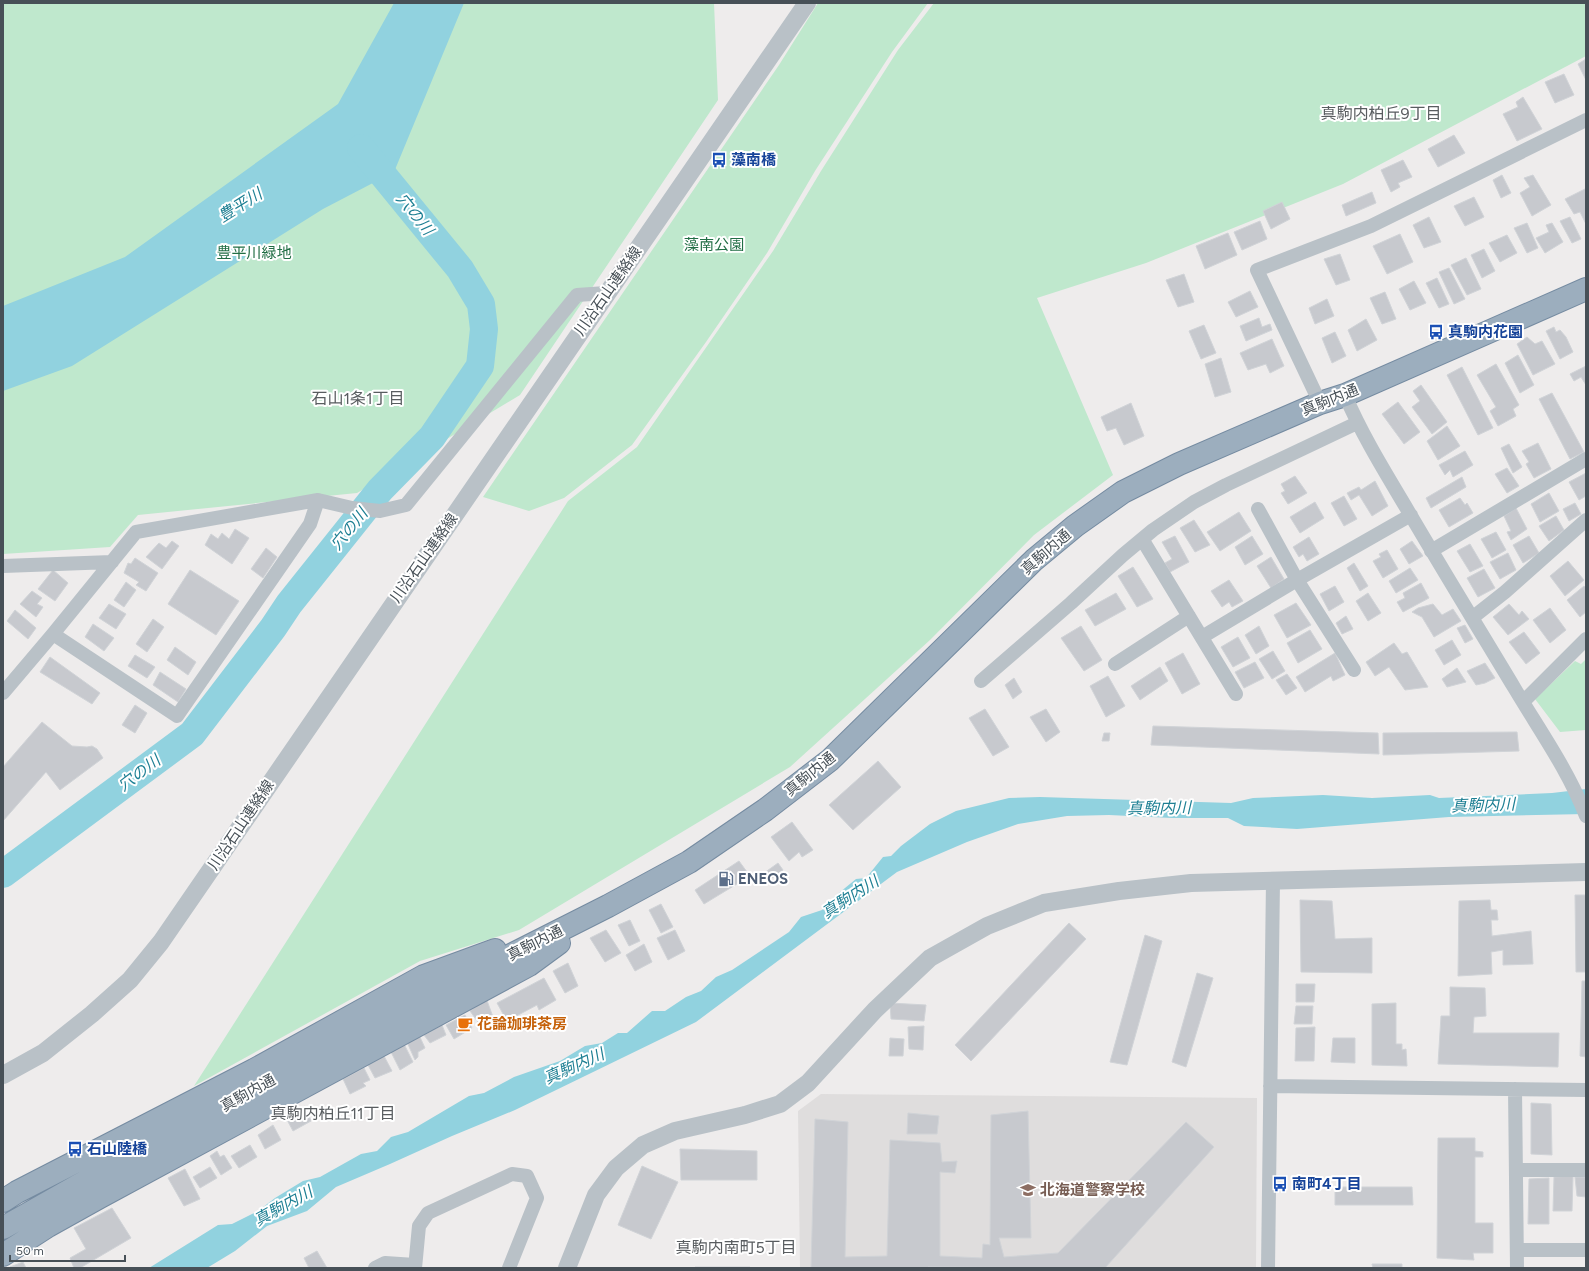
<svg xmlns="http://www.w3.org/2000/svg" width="1589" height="1271" viewBox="0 0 1589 1271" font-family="Figtree,'Noto Sans JP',sans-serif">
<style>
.education{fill:#dfdddd}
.green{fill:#bfe8cd}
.water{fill:#91d2df}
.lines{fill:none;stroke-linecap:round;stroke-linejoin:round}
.river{stroke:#91d2df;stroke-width:28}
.building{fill:#c7c9ce;stroke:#d0d3d7}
.trunk-casing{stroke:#758ba1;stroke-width:24}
.minor{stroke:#b9c1c7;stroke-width:14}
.tertiary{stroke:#b9c1c7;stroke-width:18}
.trunk{stroke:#9caebe;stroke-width:22}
.labels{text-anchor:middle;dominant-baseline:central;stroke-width:4;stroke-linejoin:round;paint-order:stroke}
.transit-label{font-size:15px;font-weight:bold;fill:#164399;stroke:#fff;text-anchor:start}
.park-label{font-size:15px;fill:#216e45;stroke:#fff}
.street-label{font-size:15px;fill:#475057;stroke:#fff}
.service-label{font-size:15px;font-weight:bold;fill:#4e5e75;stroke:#fff;text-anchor:start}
.food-label{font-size:15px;font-weight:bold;fill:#c56008;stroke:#fff;text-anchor:start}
.education-label{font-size:15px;font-weight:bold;fill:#785e54;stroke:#fff;text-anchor:start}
.neighbourhood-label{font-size:16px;fill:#595d60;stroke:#fff}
.water-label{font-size:16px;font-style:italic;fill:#1d7f93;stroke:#fff}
</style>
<rect width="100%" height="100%" fill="#eeecec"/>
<path class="education" d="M821,1094L1257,1098L1256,1268H800L798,1111Z"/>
<path class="green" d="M3,3H714L718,100L520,395L357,493L138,515L110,547L3,554Z
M818,3H928L892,52L815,171L767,253L706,342L632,445L564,498L529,511L483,497L779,65Z
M934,3H1586V56L1343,184L1146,263L1037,298L1113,475L1034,535L930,640L790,767L519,930L420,961L194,1086L568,501L637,447L773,251L821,171L898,50Z
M1586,659V730L1560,732L1535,699L1575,661L1581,664Z"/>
<path class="water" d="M394,3H464L394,172L323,209L72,366L3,391V306L125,257L338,104Z
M1586,789V814L1449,817L1297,829L1244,826L1228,818H1172L1109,815L1067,816L1018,824L967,842L897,872L696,1022L515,1110L452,1136L390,1164L336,1187L307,1211L267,1226L235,1251L207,1268H149L218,1225L232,1224L258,1211L275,1198L303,1181L320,1177L361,1154L377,1151L391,1137L408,1132L469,1096L484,1093L514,1077L560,1061L585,1046L602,1043L618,1033H627L652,1011H665L686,997L701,991L716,977L732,970L789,932L801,917L822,910L834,897L856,879L866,878L883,857L891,856L901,846L930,824L956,811L1009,798L1040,797L1231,803L1253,798L1323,795L1372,798L1430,795L1439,798L1552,793Z"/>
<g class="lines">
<path class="river" d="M3,874L192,734L273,628L289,604L380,490L432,437L480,366L484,329L481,304L460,269L361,148"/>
</g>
<path class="building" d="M1586,59V80L1578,64Z
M1564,74L1574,95L1555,103L1545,82Z
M1523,97L1542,129L1517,141L1503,114L1518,107L1516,102Z
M1454,135L1465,153L1438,167L1428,149Z
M1403,160L1412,177L1398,183L1400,187L1391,192L1381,170Z
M1502,175L1511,193L1501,198L1493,180Z
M1533,175L1551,205L1532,216L1520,193L1530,187L1524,178Z
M1585,189L1586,190V224L1580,212L1574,214L1565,199Z
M1372,192L1376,203L1346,216L1342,205Z
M1474,197L1484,217L1465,226L1454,206Z
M1282,202L1290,219L1271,229L1263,211Z
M1429,217L1441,242L1424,248L1413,225Z
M1570,217L1581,239L1572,243L1560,221Z
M1260,221L1267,239L1242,250L1234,232Z
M1527,223L1538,248L1527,253L1514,228Z
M1552,223L1563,242L1545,253L1536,238L1549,232L1546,225Z
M1228,233L1237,255L1205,269L1196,246Z
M1400,234L1413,262L1387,274L1373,246Z
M1507,235L1517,253L1500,262L1489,243Z
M1484,249L1495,271L1482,278L1471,255Z
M1340,254L1350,280L1336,285L1324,259Z
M1466,258L1481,289L1467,295L1451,265Z
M1449,268L1465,299L1454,304L1439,272Z
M1184,274L1194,302L1178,307L1166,280Z
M1437,278L1449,304L1439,308L1426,283Z
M1414,281L1426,303L1410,310L1399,289Z
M1250,291L1258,307L1236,317L1228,302Z
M1385,292L1396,319L1382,324L1370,298Z
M1327,299L1334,316L1315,324L1309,308Z
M1259,318L1262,327L1270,324L1272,330L1246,341L1240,326Z
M1366,319L1377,340L1357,351L1348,330Z
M1204,325L1216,353L1201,359L1189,331Z
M1554,327L1556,332L1560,330L1566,337L1573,352L1560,359L1546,331Z
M1335,332L1346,356L1332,363L1322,338Z
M1527,337L1535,344L1542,341L1555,364L1533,375L1517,344Z
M1272,339L1284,366L1270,373L1266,364L1248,370L1240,353Z
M1518,355L1534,385L1520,393L1505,363Z
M1221,358L1231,392L1215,397L1205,364Z
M1496,364L1519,405L1513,409L1516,416L1498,426L1490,411L1496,407L1477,375Z
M1586,366V385L1581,377L1574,381L1570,374Z
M1462,367L1493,428L1478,435L1447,375Z
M1421,385L1447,422L1432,434L1412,407L1420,401L1413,391Z
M1552,393L1584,452L1570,459L1539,399Z
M1398,402L1420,432L1404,444L1382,414Z
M1131,403L1144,436L1124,445L1116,428L1107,431L1101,417Z
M1447,426L1460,446L1438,460L1427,441Z
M1538,443L1551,469L1534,478L1526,464L1529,462L1522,451Z
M1509,444L1522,467L1513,473L1501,448Z
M1465,451L1473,465L1453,477L1450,470L1445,475L1439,465Z
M1507,468L1519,486L1507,493L1495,474Z
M1586,473V496L1579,500L1569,482Z
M1295,476L1307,493L1288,504L1281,493L1285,491L1281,484Z
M1462,477L1466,487L1431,508L1426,498Z
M1375,481L1388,506L1372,516L1359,495L1351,500L1347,493L1359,487L1361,490Z
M1549,493L1559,511L1540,522L1531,504Z
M1344,496L1357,519L1344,526L1331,503Z
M1460,498L1465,505L1467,503L1473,513L1449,527L1439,510Z
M1315,502L1324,518L1300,533L1290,517Z
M1575,503L1581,514L1569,521L1563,509Z
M1516,508L1527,529L1511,540L1507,532L1511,531L1504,516Z
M1239,512L1251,531L1220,551L1207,532Z
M1556,516L1564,530L1549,541L1539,526Z
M1194,520L1210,545L1195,552L1180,528Z
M235,529L249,538L232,564L205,545L211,534L218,539L222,533L229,539Z
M1496,532L1506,550L1492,558L1481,539Z
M1175,536L1189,562L1170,572L1165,563L1172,559L1162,542Z
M1252,536L1263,554L1245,565L1235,547Z
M1529,536L1539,553L1523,563L1513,545Z
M1309,537L1319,554L1307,561L1303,554L1299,557L1293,547Z
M172,541L179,546L162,569L146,557L159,543L166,548Z
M1412,541L1423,556L1409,564L1400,549Z
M1470,544L1483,566L1470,572L1457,551Z
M266,548L277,557L263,578L251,569Z
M1387,550L1398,569L1383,578L1373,561L1381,557L1379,554Z
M1508,553L1516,570L1500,579L1490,562Z
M1271,557L1284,579L1271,588L1257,566Z
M135,558L158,573L146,591L136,585L139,582L124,573L128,563L131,564Z
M1568,561L1584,580L1565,596L1550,576Z
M1354,563L1368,586L1360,591L1347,568Z
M1133,567L1153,599L1137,607L1118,576Z
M1410,568L1418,580L1396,593L1389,581Z
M1484,569L1495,588L1478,597L1467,578Z
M53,570L68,583L55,601L38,589Z
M190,570L239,601L216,635L168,604Z
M1229,580L1243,601L1232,607L1229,602L1222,607L1211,591Z
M126,582L136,590L124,607L114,600Z
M1421,583L1429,598L1403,612L1397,602L1405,598L1403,593Z
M1335,586L1344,602L1329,611L1320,594Z
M1584,586L1586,588V612L1580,617L1567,600Z
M32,591L42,598L37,604L43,607L36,617L20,604Z
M1116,593L1126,609L1095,626L1085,610Z
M1368,593L1381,613L1368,621L1356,601Z
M1296,603L1311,625L1287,638L1274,615Z
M109,604L126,614L116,629L99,618Z
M1433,604L1442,615L1453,609L1461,621L1434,637L1422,617L1412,612L1418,608Z
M1509,604L1519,615L1522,611L1529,619L1508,635L1493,617Z
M1550,608L1566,630L1550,643L1533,620Z
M15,610L36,628L28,639L7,621Z
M1346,616L1353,629L1342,634L1336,623Z
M153,619L164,627L147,652L136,644Z
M93,624L114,638L104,651L85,637Z
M1465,625L1473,639L1465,643L1457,628Z
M1081,626L1102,660L1084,671L1061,638Z
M1259,626L1269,646L1256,654L1245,635Z
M1310,630L1322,649L1298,663L1287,643Z
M1524,632L1540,653L1526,664L1509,642Z
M1238,637L1250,658L1233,667L1221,647Z
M1452,640L1461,655L1444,665L1435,650Z
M1394,643L1402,654L1407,652L1428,687L1405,690L1389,667L1375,676L1366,662Z
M175,647L196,662L188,675L167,660Z
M1273,651L1285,671L1272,679L1259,659Z
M1183,653L1200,684L1182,694L1165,663Z
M1335,653L1345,675L1333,681L1331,676L1305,692L1296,677Z
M135,655L155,667L147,678L128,666Z
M50,657L100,693L92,704L40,672Z
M1255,662L1264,678L1244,688L1235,672Z
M1485,663L1495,678L1485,683L1476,685L1467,671Z
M1160,667L1168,681L1140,700L1131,686Z
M1457,668L1466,682L1447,687L1442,679Z
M160,672L186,689L178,702L153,685Z
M1287,674L1297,688L1286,695L1276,680Z
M1108,676L1125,706L1106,717L1090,686Z
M1014,678L1022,692L1013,699L1005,685Z
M135,705L147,713L135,733L122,725Z
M985,709L1009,747L993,756L969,718Z
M1046,709L1060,732L1046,742L1030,717Z
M42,722L72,746L87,747L92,746L97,749L103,758L60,790L46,772L3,821V767Z
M1153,726L1378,733L1379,754L1151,745Z
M1517,732L1519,751L1383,755V733Z
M1104,733H1110L1109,741H1102Z
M878,761L901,787L853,830L829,805Z
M792,822L813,850L802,857L799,852L789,861L771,837Z
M739,861L750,876L704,904L695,890Z
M778,863L783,870L765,883L760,876Z
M1575,895H1586V972H1576Z
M1300,900L1332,901L1335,939L1372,938V973L1301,972Z
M1490,900L1491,910H1497L1498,920H1491L1492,936L1531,931L1533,964L1503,965V950L1491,952L1492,974L1458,976L1459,901Z
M661,904L673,927L661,933L649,910Z
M630,920L640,941L629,946L618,925Z
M1069,923L1086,939L971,1061L955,1045Z
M606,930L621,953L605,962L590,938Z
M675,930L685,951L668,960L657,938Z
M1145,935L1162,941L1127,1065L1110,1062Z
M644,944L652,962L635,971L626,955Z
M568,963L578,986L565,993L553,971Z
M1197,973L1213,978L1186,1067L1172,1062Z
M544,978L556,1000L539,1010L537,1005L507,1021L497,1003Z
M1582,981H1586V1057L1580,1056Z
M1296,984H1315L1314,1002H1296Z
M1450,987L1485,988L1486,1016L1474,1017L1473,1033H1559L1558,1067L1438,1064L1441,1016H1450Z
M485,995L493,1017L480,1025L470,1011L478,1005L475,1000Z
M890,1003L926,1005L924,1021L891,1019Z
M1396,1003V1044H1402V1050L1406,1049L1407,1066L1372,1065V1004Z
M1296,1006H1313L1312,1024H1294Z
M465,1015L472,1028L454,1039L446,1025Z
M442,1025L446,1035L430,1043L424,1035Z
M924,1026L923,1050L909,1049L908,1027Z
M1315,1027L1314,1061H1295L1296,1028Z
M419,1035L425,1048L418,1052V1057L415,1060L407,1042Z
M890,1038L904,1039L903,1056H889Z
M1333,1038H1355V1063L1331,1062Z
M404,1044L413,1062L400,1070L391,1052Z
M384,1056L392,1071L375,1078L368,1065Z
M364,1068L370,1080L363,1083L366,1086L350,1094L343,1079Z
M1531,1103L1551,1104L1552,1155L1531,1154Z
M305,1106L311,1121L293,1131L286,1118Z
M1028,1111L1031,1238H999L1004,1257L1058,1253L1186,1122L1214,1147L1105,1268L928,1267V1268H811L815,1119L848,1122L845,1257L887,1256L890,1140L940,1143L942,1162L957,1161L955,1173L940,1172V1256L982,1258L983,1244L990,1245L991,1115Z
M908,1113L939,1116L937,1134H907Z
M273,1125L281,1140L265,1149L258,1135Z
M1438,1138H1475V1151L1483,1152V1157H1475V1223H1493V1253H1473L1474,1260L1437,1258Z
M250,1145L257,1157L239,1168L231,1156Z
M680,1149L757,1151V1180H681Z
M217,1151L220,1157L224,1155L232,1168L221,1175L210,1156Z
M642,1166L678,1182L651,1239L618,1225Z
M210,1167L217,1178L200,1188L193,1177Z
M185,1169L200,1199L184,1206L168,1178Z
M1573,1176L1572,1211H1553L1554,1177Z
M1575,1177H1586V1197L1577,1196Z
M1549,1178V1224H1528L1529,1179Z
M1335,1187H1412L1413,1205H1335Z
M112,1208L131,1238L80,1268H74L70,1258L86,1249L74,1228Z
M317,1251L327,1268H309L304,1258Z
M23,1262L26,1268L10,1267Z
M1372,1264H1402V1268H1373Z
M695,1267H750V1268H695Z"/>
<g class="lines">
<g class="trunk-casing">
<path id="trunk" d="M3,1201L17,1192L254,1070L424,976L495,950
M3,1228L77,1186L390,1016L608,906L689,862L765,810L830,760L1034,560L1075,526L1123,492L1179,464L1320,403L1345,395L1586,289
M3,1255L48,1226L100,1197L529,965L559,943"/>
</g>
<path class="minor" d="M1345,395C1362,435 1385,472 1407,509C1442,569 1479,629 1515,689C1540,731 1568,770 1586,816
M1320,403L1257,270L1371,226L1586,120
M1258,509L1297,580L1354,670
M1142,539L1236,694
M1431,551L1586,459
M3,566L112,562
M1472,618L1505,592L1586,520
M53,634L177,716L310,524L318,500
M1202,637L1297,580L1411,515
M1115,664L1189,616
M981,681L1071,603L1123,555L1153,530L1194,502L1226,485L1357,423
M3,693L53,634L136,532L318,500L352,508L380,511L406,505L577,295L606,293
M1523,702L1586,639
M1270,1086L1586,1090
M1515,1089L1517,1268
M1517,1170H1586
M1517,1250H1586
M375,1268L385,1263L415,1265
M415,1268L419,1226L428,1213L512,1174L527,1176L537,1198L509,1268
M1268,1268L1273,880"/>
<path class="tertiary" d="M3,1075L43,1053L92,1014L130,980L161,942L807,3
M567,1268L596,1195L616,1168L643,1145L675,1131L745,1115L780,1104L808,1083L875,1010L930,958L987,926L1044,903L1119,891L1191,883L1586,872"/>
<use href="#trunk" class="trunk"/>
</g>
<defs>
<g id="bus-bare" transform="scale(1.2)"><path d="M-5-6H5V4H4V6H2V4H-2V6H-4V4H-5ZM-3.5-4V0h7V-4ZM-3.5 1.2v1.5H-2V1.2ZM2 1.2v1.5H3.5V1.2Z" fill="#1a4fb4" stroke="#fff" stroke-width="2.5" paint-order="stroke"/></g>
<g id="fuel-bare" transform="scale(1.2)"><path d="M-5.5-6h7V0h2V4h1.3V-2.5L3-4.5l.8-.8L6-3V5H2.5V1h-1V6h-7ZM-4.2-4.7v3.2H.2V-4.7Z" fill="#5c6f8a" stroke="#fff" stroke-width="2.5" paint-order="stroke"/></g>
<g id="cafe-bare" transform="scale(1.2)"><path d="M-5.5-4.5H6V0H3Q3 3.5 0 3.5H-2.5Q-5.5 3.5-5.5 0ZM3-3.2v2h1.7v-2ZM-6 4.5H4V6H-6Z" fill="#e8710a" stroke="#fff" stroke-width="2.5" paint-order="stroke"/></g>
<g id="school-bare" transform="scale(1.2)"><path d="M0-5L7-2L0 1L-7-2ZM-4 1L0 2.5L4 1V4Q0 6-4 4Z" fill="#8d6e63" stroke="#fff" stroke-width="2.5" paint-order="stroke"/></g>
</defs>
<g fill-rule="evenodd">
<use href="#bus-bare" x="719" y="160"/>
<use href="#bus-bare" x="1436" y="332"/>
<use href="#fuel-bare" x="726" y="879"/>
<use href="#cafe-bare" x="465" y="1024"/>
<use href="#bus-bare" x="75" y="1149"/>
<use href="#bus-bare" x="1280" y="1184"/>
<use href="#school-bare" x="1028" y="1190"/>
</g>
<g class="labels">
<g class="transit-label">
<text x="731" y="160">藻南橋</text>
<text x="1448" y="332">真駒内花園</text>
<text x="87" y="1149">石山陸橋</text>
<text x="1292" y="1184">南町4丁目</text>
</g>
<g class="park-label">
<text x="714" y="245">藻南公園</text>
<text x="254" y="253">豊平川緑地</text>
</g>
<g class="street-label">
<text transform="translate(608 291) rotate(-55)">川沿石山連絡線</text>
<text transform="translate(1330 400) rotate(-22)">真駒内通</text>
<text transform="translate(1046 552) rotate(-41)">真駒内通</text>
<text transform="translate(424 558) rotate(-55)">川沿石山連絡線</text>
<text transform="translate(810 774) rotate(-39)">真駒内通</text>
<text transform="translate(241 825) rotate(-56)">川沿石山連絡線</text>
<text transform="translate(535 943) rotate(-27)">真駒内通</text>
<text transform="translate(248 1093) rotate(-29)">真駒内通</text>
</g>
<g class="service-label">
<text x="738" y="879">ENEOS</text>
</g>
<g class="food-label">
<text x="477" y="1024">花論珈琲茶房</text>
</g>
<g class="education-label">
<text x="1040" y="1190">北海道警察学校</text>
</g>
<g class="neighbourhood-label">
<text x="1381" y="113">真駒内柏丘9丁目</text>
<text x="358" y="398">石山1条1丁目</text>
<text x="333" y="1113">真駒内柏丘11丁目</text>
<text x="736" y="1247">真駒内南町5丁目</text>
</g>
<g class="water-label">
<text transform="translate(240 205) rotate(-32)">豊平川</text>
<text transform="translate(415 214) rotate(51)">穴の川</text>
<text transform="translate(349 529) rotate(-51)">穴の川</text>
<text transform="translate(139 773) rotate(-37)">穴の川</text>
<text transform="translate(1483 805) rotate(-2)">真駒内川</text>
<text transform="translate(1159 808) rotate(-1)">真駒内川</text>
<text transform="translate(850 897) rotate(-33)">真駒内川</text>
<text transform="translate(574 1066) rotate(-24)">真駒内川</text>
<text transform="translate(283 1206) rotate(-29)">真駒内川</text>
</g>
</g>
<rect width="1589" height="1271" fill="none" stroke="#475057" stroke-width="8"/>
<path d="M10 1255v6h115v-6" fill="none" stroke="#475057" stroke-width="2"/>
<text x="16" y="1255" font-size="12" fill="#475057" stroke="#ffffff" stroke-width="3" paint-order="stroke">50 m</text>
</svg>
